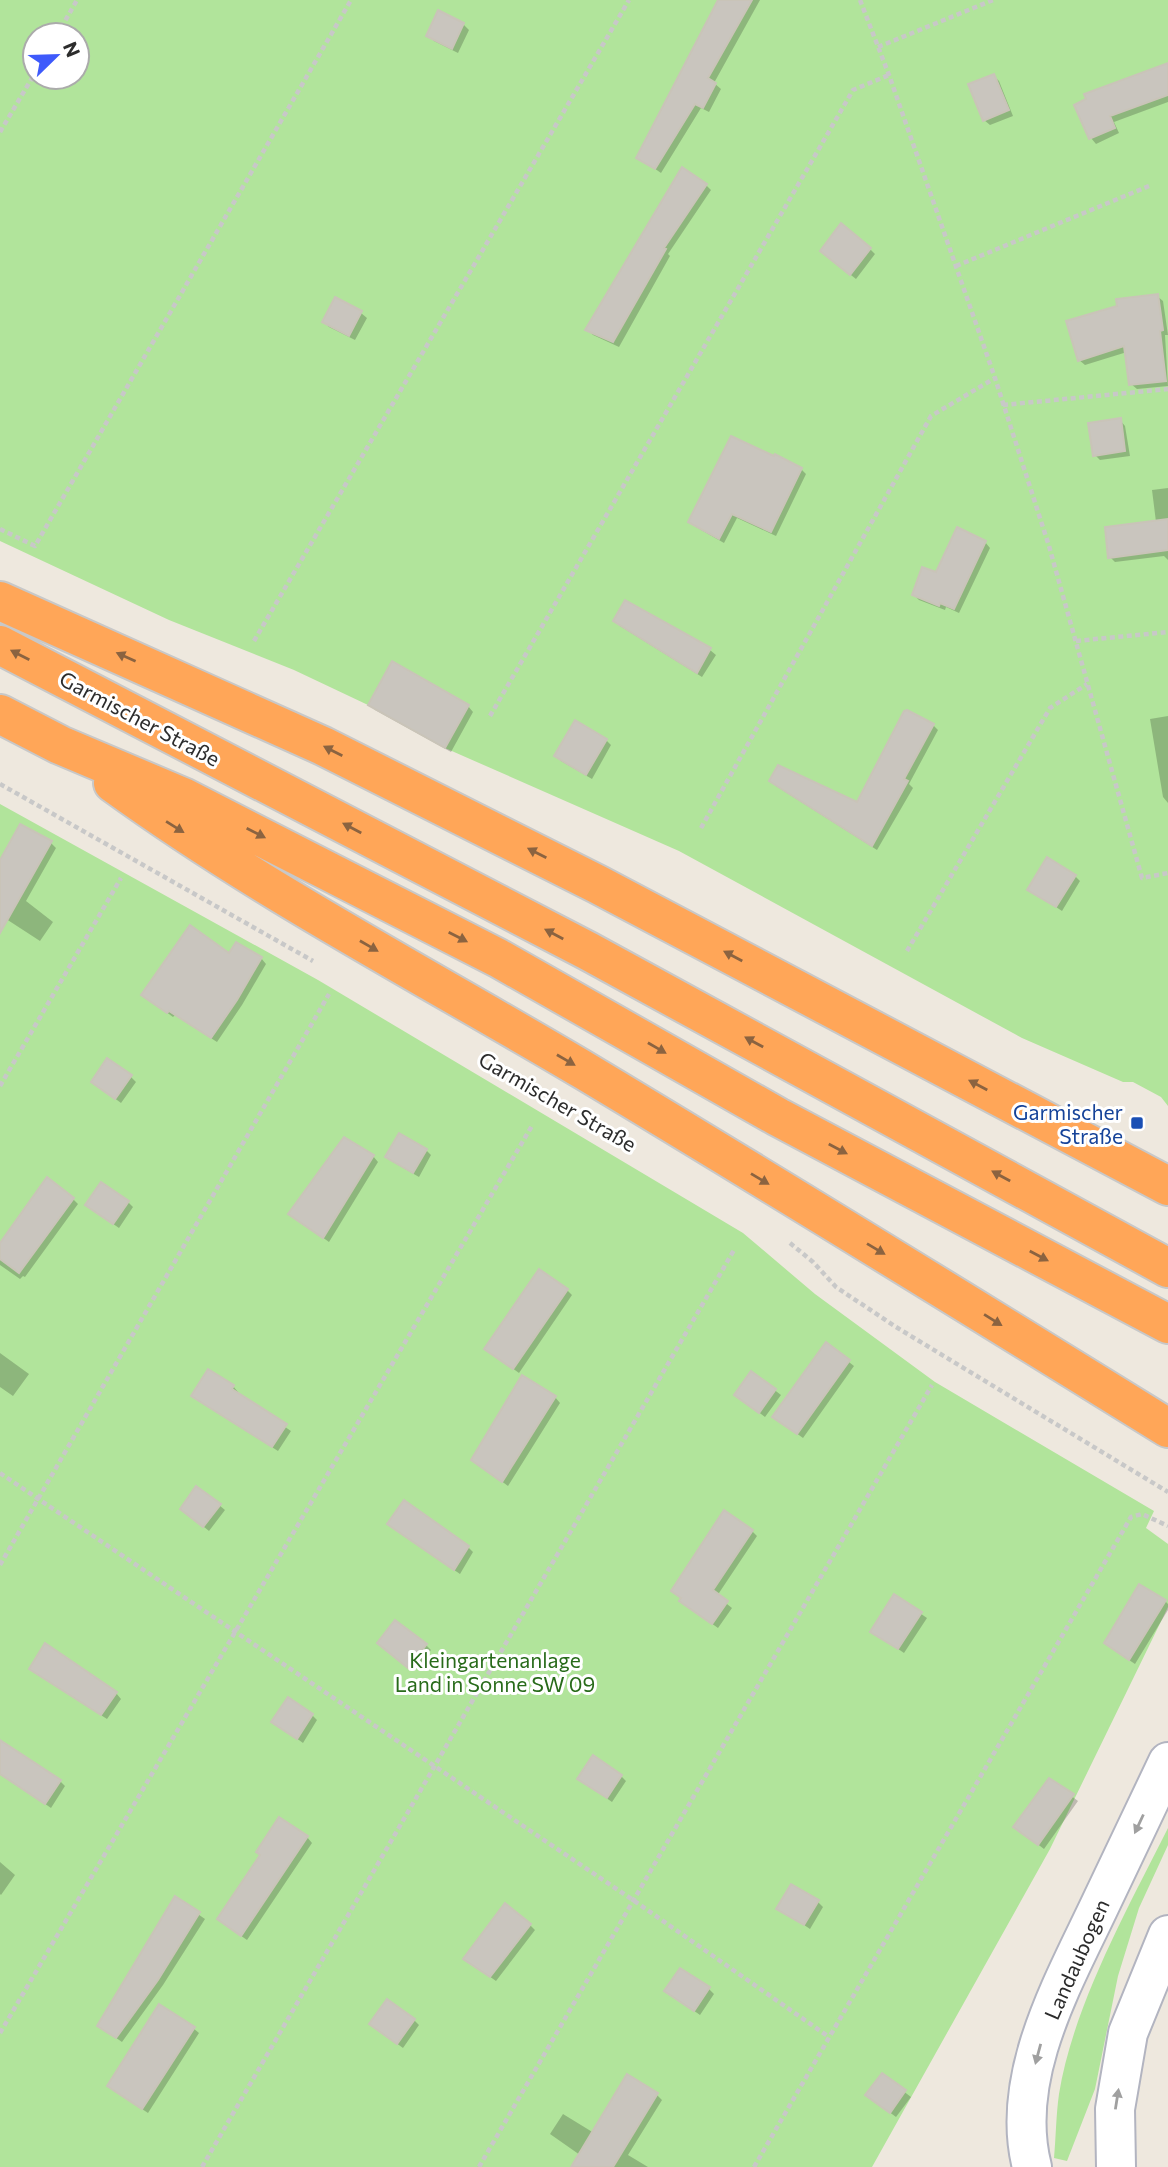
<svg xmlns="http://www.w3.org/2000/svg" width="1168" height="2167" viewBox="0 0 1168 2167" font-family="Commissioner,sans-serif">
<style>
.green{fill:#b1e49b;fill-rule:evenodd}
.shadow{fill:#0003}
.building{fill:#c9c5be;stroke:#c9c4b8;stroke-width:2}
.lines{fill:none;stroke-linecap:round;stroke-linejoin:round}
.secondary-casing{stroke:#b2b4c0;stroke-width:42}
.highway-casing{stroke:#c8c8c8;stroke-width:42}
.path{stroke:#c8c8c8;stroke-width:4.5;stroke-dasharray:5 3.5;stroke-linecap:butt}
.secondary{stroke:#fff;stroke-width:38}
.highway{stroke:#ffa658;stroke-width:38}
.oneway{fill:#8b6340}
.oneway2{fill:#a0a0a0}
.transit-dot{fill:#1a4fb4;stroke:#fff;stroke-width:2.5}
.labels{text-anchor:middle;dominant-baseline:central;stroke-width:6;stroke-linejoin:round;paint-order:stroke}
.street-label{font-size:21px;fill:#2c2c2c;stroke:#fff}
.transit-label{font-size:21px;fill:#164399;stroke:#fff;text-anchor:end}
.park-label{font-size:21px;fill:#286b1a;stroke:#fff}
</style>
<rect width="100%" height="100%" fill="#eee8de"/>
<path class="green" d="M0,0H1168V1106L1161,1097L1133,1082H1123L1022,1038L679,851L445,748L368,705L294,670L169,620L0,541ZM35,35H77V77H35Z
M0,804L318,980L743,1233L815,1294L935,1382L1154,1511L1146,1528L1168,1544V1607L1050,1849L872,2167H0Z
M1168,1828V1845L1139,1908L1118,1976L1095,2089L1067,2161L1054,2158C1056,2137 1056,2115 1059,2094C1073,2006 1128,1908 1168,1828Z"/>
<path class="shadow" d="M720,0H760L714,83L721,89L709,112L701,108L661,173L638,157Z
M463,24L469,30L458,53L434,41L429,36Z
M1168,64V102L1114,122L1119,133L1096,144L1091,138L1077,105Z
M994,76L999,81L1013,116L990,125L984,120Z
M706,185L711,190L668,254L670,256L619,347L593,335L587,329Z
M870,249L875,254L856,279L827,256Z
M1157,296L1163,301L1168,335H1165L1168,386L1137,389L1131,384L1127,352L1085,365L1079,360Z
M335,299L361,313L367,318L355,340L329,327L324,322Z
M1120,420L1125,426L1130,456L1100,460L1095,455Z
M801,469L806,474L776,536L737,518L724,543L696,527L690,521Z
M1168,488V560L1164,556L1115,562L1110,557L1156,522L1152,490Z
M985,542L990,548L959,613L946,607L945,610L919,600L914,595L937,575Z
M625,603L710,650L716,655L702,677L620,626L615,621Z
M370,704L468,706L473,712L451,752L375,710Z
M1168,716V803L1163,797L1150,719Z
M933,725L938,730L909,784L913,788L877,850L776,786L771,781L858,804Z
M606,740L611,745L592,779L561,761L556,756Z
M21,826L51,843L56,848L26,901L53,922L40,941L0,915V863Z
M1075,876L1080,881L1062,911L1029,889Z
M230,956L261,958L266,964L242,1005L217,1042L175,1015L173,1017L143,995Z
M131,1077L136,1082L121,1103L93,1082Z
M426,1150L431,1155L419,1177L393,1162L388,1157Z
M373,1156L378,1162L329,1242L290,1214Z
M73,1199L78,1204L25,1277L23,1276L20,1279L0,1265V1246Z
M128,1202L133,1207L119,1228L93,1210Z
M567,1290L572,1295L519,1373L486,1349Z
M826,1344L854,1366L803,1438L774,1417Z
M0,1353L29,1374L13,1396L0,1387Z
M752,1373L781,1395L765,1417L736,1395Z
M233,1386L238,1392L237,1394L291,1431L278,1451L199,1401L193,1396Z
M555,1397L560,1403L508,1486L473,1460Z
M219,1505L225,1510L209,1531L182,1509Z
M394,1529L468,1547L473,1552L460,1574Z
M752,1531L757,1536L717,1596L732,1608L718,1628L687,1606L683,1599L673,1591Z
M895,1596L927,1618L904,1653L872,1631Z
M1165,1601L1168,1604V1610L1135,1664L1111,1648Z
M426,1645L431,1650L414,1671L384,1648Z
M37,1674L116,1693L121,1699L107,1719Z
M312,1715L317,1720L303,1743L274,1722Z
M621,1776L626,1781L612,1802L579,1779Z
M1050,1780L1078,1801L1044,1849L1015,1827Z
M60,1781L65,1786L51,1808L28,1792Z
M307,1837L312,1843L247,1940L224,1924L262,1855Z
M0,1862L15,1875L1,1895L0,1894Z
M176,1899L205,1919L163,1985L122,2042L99,2026Z
M818,1902L823,1907L810,1929L779,1908Z
M530,1925L535,1930L496,1981L465,1959Z
M709,1989L714,1994L700,2015L666,1991Z
M414,2020L419,2025L403,2048L377,2029Z
M193,2028L199,2033L148,2113L115,2091Z
M882,2075L911,2097L896,2117L873,2100Z
M657,2095L662,2100L628,2155L648,2167H586L580,2155L550,2134L563,2114L594,2133Z"/>
<path class="building" d="M718,0H752L708,78L716,83L703,108L695,104L655,169L636,158Z
M438,10L464,23L452,49L426,36Z
M1168,63V95L1110,116L1115,128L1089,139L1074,105L1086,99L1084,94Z
M994,74L1009,110L983,121L968,84Z
M682,167L707,184L664,248L666,249L613,342L585,330Z
M841,223L871,248L850,275L820,251Z
M1158,294L1163,330L1160,331L1166,381L1129,385L1124,346L1078,361L1066,321L1117,306L1116,299Z
M335,297L362,311L349,336L322,322Z
M1121,418L1125,451L1093,456L1088,423Z
M731,436L774,456L775,454L802,468L771,532L732,514L719,539L688,522Z
M1168,519V550L1108,558L1105,527Z
M957,527L986,541L954,609L940,603L939,606L912,595L922,567L936,572Z
M625,600L711,648L697,673L613,621Z
M392,661L469,705L445,748L368,705Z
M907,710L934,724L904,779L908,781L872,846L769,781L778,765L857,802L904,711Z
M575,720L607,739L586,775L554,756Z
M20,824L52,841L0,933V860Z
M1047,857L1076,875L1056,907L1027,890Z
M190,925L229,953L236,942L262,957L237,1000L211,1038L169,1011L167,1013L141,995Z
M107,1058L132,1075L115,1099L91,1082Z
M399,1133L427,1149L413,1173L385,1157Z
M344,1137L374,1155L323,1238L288,1214Z
M47,1177L74,1198L19,1273L0,1259V1243Z
M101,1182L129,1201L113,1224L85,1205Z
M539,1269L568,1289L513,1369L484,1349Z
M826,1342L850,1360L797,1434L772,1417Z
M208,1369L234,1385L232,1389L287,1424L272,1447L191,1396Z
M751,1371L776,1389L759,1413L734,1395Z
M522,1375L556,1396L502,1482L471,1460Z
M196,1486L221,1504L203,1527L180,1509Z
M404,1500L469,1546L454,1570L387,1524Z
M724,1510L753,1530L713,1590L728,1601L712,1624L679,1601L681,1598L671,1591Z
M1139,1584L1166,1600L1129,1660L1104,1643Z
M894,1594L922,1612L898,1649L870,1632Z
M395,1620L427,1644L408,1668L377,1643Z
M45,1643L117,1692L101,1715L29,1669Z
M288,1697L313,1714L297,1739L271,1722Z
M0,1740L61,1780L45,1804L0,1774Z
M593,1755L622,1775L607,1798L577,1779Z
M1049,1778L1074,1794L1038,1845L1013,1827Z
M279,1817L308,1836L241,1936L217,1919L260,1855L256,1852Z
M791,1884L819,1900L804,1925L776,1909Z
M175,1896L200,1912L158,1980L116,2038L97,2026Z
M505,1903L531,1924L490,1977L463,1959Z
M680,1968L710,1987L694,2011L664,1991Z
M387,1999L415,2019L397,2044L369,2024Z
M159,2004L195,2027L142,2109L107,2086Z
M882,2073L906,2090L890,2113L865,2095Z
M627,2074L658,2093L613,2167H571Z"/>
<g class="lines">
<g class="secondary-casing">
<path id="secondary" d="M1032,2167C1009,2078 1062,1985 1099,1907C1122,1859 1145,1810 1168,1762
M1116,2167L1115,2109L1128,2033L1168,1935"/>
</g>
<g class="highway-casing">
<path id="highway" d="M0,601L323,746L597,884L1168,1186
M0,645L588,951L1168,1268
M0,714L60,745L183,797L498,958L778,1117L1168,1324
M113,783C262,891 427,977 585,1071C780,1188 974,1308 1168,1428"/>
</g>
<path class="path" d="M860,0L889,75L995,378L1049,546L1142,878L1168,873
M57,35L77,0
M878,47L993,0
M0,132L35,73
M956,266L1149,186
M1003,405L1168,389
M0,529L35,546L351,0
M254,641L629,0
M1076,641L1168,632
M490,716L853,90L889,75
M0,784L313,961
M701,828L931,416L995,378
M907,951L1050,708L1087,684
M0,1086L121,878
M790,1243L813,1262L836,1287L896,1327L1168,1492
M0,1473L633,1900L829,2037
M0,1565L329,994
M0,2033L533,1124
M202,2167L734,1250
M479,2167L932,1385
M754,2167L1131,1517L1142,1514L1168,1526"/>
<use href="#secondary" class="secondary"/>
<use href="#highway" class="highway"/>
</g>
<defs><path id="oneway-solid" d="M-6-.8H1V-3.2L6.5 0L1 3.2V.8H-6Z" transform="scale(1.75)"/></defs>
<g class="oneway">
<use href="#oneway-solid" transform="translate(20 655) rotate(-153)"/>
<use href="#oneway-solid" transform="translate(126 657) rotate(-156)"/>
<use href="#oneway-solid" transform="translate(333 751) rotate(-153)"/>
<use href="#oneway-solid" transform="translate(175 827) rotate(32)"/>
<use href="#oneway-solid" transform="translate(352 828) rotate(-152)"/>
<use href="#oneway-solid" transform="translate(256 833) rotate(27)"/>
<use href="#oneway-solid" transform="translate(537 853) rotate(-153)"/>
<use href="#oneway-solid" transform="translate(554 934) rotate(-152)"/>
<use href="#oneway-solid" transform="translate(458 937) rotate(27)"/>
<use href="#oneway-solid" transform="translate(369 946) rotate(30)"/>
<use href="#oneway-solid" transform="translate(733 956) rotate(-152)"/>
<use href="#oneway-solid" transform="translate(754 1042) rotate(-151)"/>
<use href="#oneway-solid" transform="translate(657 1048) rotate(30)"/>
<use href="#oneway-solid" transform="translate(566 1060) rotate(30)"/>
<use href="#oneway-solid" transform="translate(978 1085) rotate(-152)"/>
<use href="#oneway-solid" transform="translate(838 1149) rotate(28)"/>
<use href="#oneway-solid" transform="translate(1001 1176) rotate(-151)"/>
<use href="#oneway-solid" transform="translate(760 1179) rotate(31)"/>
<use href="#oneway-solid" transform="translate(876 1249) rotate(31)"/>
<use href="#oneway-solid" transform="translate(1039 1256) rotate(28)"/>
<use href="#oneway-solid" transform="translate(993 1320) rotate(32)"/>
</g>
<g class="oneway2">
<use href="#oneway-solid" transform="translate(1139 1824) rotate(115)"/>
<use href="#oneway-solid" transform="translate(1038 2054) rotate(105)"/>
<use href="#oneway-solid" transform="translate(1117 2099) rotate(-81)"/>
</g>
<rect class="transit-dot" x="1130" y="1116" width="14" height="14" rx="3.5"/>
<g class="labels">
<g class="street-label">
<text transform="translate(140 718) rotate(28)">Garmischer Straße</text>
<text transform="translate(558 1101) rotate(30)">Garmischer Straße</text>
<text transform="translate(1076 1959) rotate(-66)">Landaubogen</text>
</g>
<g class="transit-label">
<text x="1123" y="1111">Garmischer<tspan x="1123" dy="24">Straße</tspan></text>
</g>
<g class="park-label">
<text x="495" y="1659">Kleingartenanlage<tspan x="495" dy="24">Land in Sonne SW 09</tspan></text>
</g>
</g>
<g transform="translate(56 56) rotate(67)"><circle r="33" fill="#ffffff" stroke="#ababab" stroke-width="2"/>
<path d="M0-5L12 26L0 18L-12 26Z" fill="#3e5afb"/>
<text y="-10" font-size="19" font-weight="bold" text-anchor="middle" fill="#2c2c2c">N</text>
</g>
</svg>
